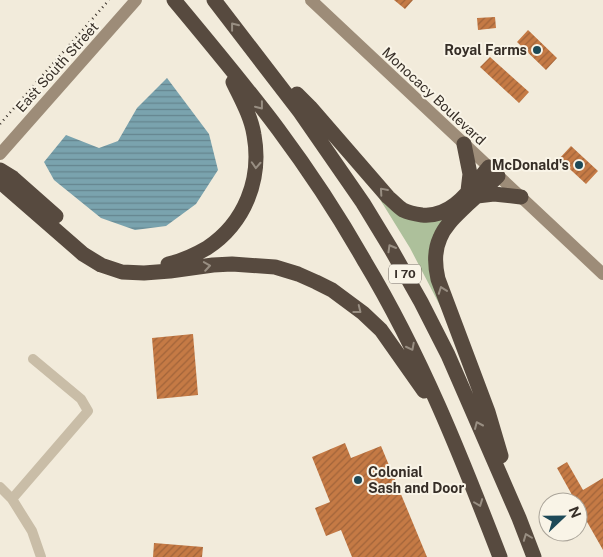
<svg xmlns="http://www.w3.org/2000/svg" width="603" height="557" viewBox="0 0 603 557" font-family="'Public Sans',sans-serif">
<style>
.grass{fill:#adc09b}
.water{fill:url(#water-rules)}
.building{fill:url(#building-hatch)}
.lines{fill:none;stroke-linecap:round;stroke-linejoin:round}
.minor{stroke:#c9bda7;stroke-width:10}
.secondary{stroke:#9d8c78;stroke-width:12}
.motorway{stroke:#574a3f;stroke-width:15}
.rail{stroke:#362e27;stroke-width:2.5;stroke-dasharray:1 4;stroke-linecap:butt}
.oneway{stroke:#988e82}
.poi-dot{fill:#1d4957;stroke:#f9f4e7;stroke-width:2}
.labels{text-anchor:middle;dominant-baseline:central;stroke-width:4;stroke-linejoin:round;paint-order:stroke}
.shield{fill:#f9f4e7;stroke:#706961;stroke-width:1}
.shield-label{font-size:12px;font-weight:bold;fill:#362e27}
.poi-label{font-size:14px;font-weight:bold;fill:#362e27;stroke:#f9f4e7;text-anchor:end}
.street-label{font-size:14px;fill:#362e27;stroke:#f9f4e7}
</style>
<defs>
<pattern id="water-rules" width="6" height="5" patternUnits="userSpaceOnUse" patternTransform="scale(1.25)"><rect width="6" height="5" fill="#7aa3ae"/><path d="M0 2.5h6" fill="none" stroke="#65858e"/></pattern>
<pattern id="building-hatch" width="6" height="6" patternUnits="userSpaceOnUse" patternTransform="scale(1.25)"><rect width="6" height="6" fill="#c57a45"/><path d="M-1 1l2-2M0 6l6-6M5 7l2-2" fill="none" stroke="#a1643a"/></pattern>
</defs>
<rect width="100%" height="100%" fill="#f2ebdb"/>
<path class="grass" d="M368,180L385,201L446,218L438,231L447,319L410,248Z"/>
<path class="water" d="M167,78L209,134L218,170L196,204L166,226L135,230L101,218L54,180L44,162L66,135L99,148L118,141L137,108Z"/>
<path class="building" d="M394,0H413L405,9Z
M495,17L496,28L478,30L477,18Z
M528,30L557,58L546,70L517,42Z
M490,57L529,92L519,103L480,67Z
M571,146L598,171L586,184L559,159Z
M193,334L198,395L157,399L152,338Z
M345,443L351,458L381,446L427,557H352L341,530L326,536L315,508L330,502L312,457Z
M567,462L583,490L603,478V550L578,506V502H576L557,468Z
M154,543L203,547L202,557H153Z"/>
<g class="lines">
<path class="minor" d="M0,487L12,499L32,531L41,557
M12,499L88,411L81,399L33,359"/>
<path class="secondary" d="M311,0L603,274
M0,154L136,0"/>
<path class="motorway" d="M174,0C209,42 245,85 278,129C310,172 339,216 365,262C421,355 461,456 500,557
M214,0L300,112L363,203L391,249L421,302L448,355L519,518L534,557
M297,94L310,107L388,197C393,201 398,207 403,210C409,213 415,214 422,215C453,218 471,188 489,167
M464,144L470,174L468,191
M0,170L13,178L56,216
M498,176C488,186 477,196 467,205C457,215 445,225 440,238C434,251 435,266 438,279L488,412L501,456
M0,179L5,186L83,254L101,265L122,272L144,273L170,271L213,265L232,264L275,267L298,274L316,282L332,290L363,313L381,330L424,391
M477,196L494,194L521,197
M168,264C182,261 195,255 207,248C245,223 262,179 254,135C251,116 241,99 233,82"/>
<path class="rail" d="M0,124L109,0"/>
</g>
<defs><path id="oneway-chevron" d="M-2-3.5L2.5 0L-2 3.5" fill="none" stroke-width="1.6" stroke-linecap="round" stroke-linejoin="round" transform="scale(1.25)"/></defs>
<g class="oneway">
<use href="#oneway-chevron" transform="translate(234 26) rotate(-128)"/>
<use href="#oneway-chevron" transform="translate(260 106) rotate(52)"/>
<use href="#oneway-chevron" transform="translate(256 165) rotate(93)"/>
<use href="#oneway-chevron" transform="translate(383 191) rotate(-131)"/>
<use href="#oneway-chevron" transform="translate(391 248) rotate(-120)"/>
<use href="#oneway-chevron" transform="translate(207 266) rotate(-9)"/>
<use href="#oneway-chevron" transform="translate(442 290) rotate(-110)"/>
<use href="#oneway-chevron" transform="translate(358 310) rotate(38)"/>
<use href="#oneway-chevron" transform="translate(411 347) rotate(63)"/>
<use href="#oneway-chevron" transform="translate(478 425) rotate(-114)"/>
<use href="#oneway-chevron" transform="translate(479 503) rotate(69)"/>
<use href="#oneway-chevron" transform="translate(527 537) rotate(-111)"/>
</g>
<g class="poi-dot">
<circle cx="537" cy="50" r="5"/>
<circle cx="579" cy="165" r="5"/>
<circle cx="358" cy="480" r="5"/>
</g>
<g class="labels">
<rect class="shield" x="389" y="264.5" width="32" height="19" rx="4"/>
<g class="shield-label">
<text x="405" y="274">I 70</text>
</g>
<g class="poi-label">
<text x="527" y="50">Royal Farms</text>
<text x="569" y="165">McDonald's</text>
<text x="368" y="472" text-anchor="start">Colonial<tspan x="368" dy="16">Sash and Door</tspan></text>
</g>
<g class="street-label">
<text transform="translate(57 67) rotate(-48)">East South Street</text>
<text transform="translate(434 96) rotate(43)">Monocacy Boulevard</text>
</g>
</g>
<g transform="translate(563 517) rotate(68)"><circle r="24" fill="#f9f4e7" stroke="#aba59a"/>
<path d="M0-4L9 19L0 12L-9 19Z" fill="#1d4957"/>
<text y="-8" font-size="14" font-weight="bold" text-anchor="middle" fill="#362e27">N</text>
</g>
</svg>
